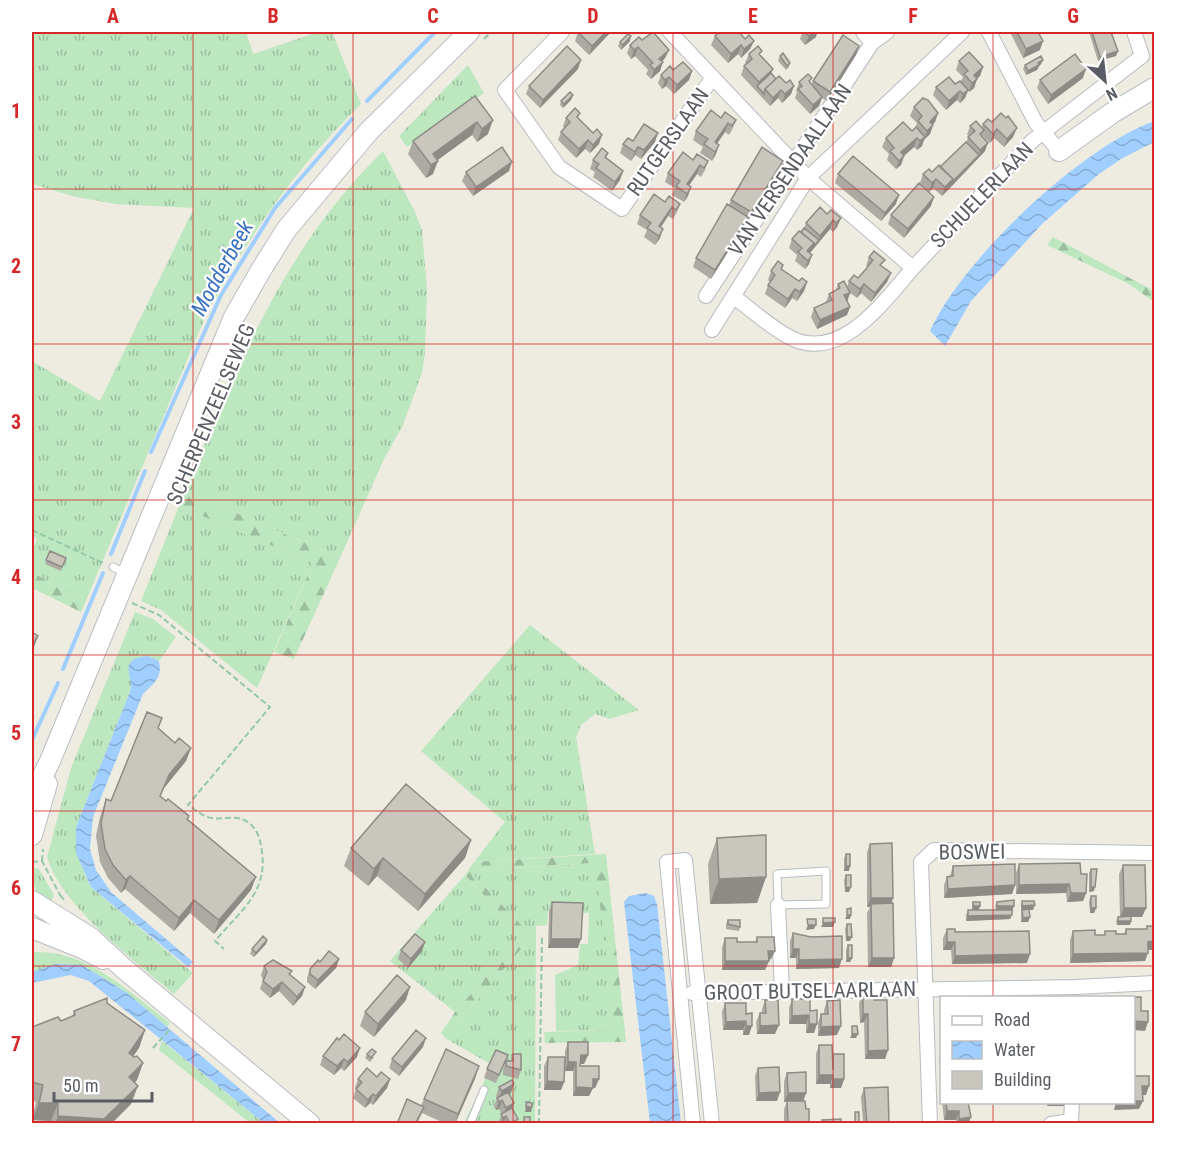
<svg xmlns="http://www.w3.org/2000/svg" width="1186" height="1155" viewBox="0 0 1186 1155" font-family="'Roboto Condensed',sans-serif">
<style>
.grass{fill:url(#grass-tufts)}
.forest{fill:url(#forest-firs)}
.water{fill:url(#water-waves)}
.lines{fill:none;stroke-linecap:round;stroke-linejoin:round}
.stream{stroke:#a0cfff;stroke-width:4}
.lane-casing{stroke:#b9bbc1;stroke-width:9}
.street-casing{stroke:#b9bbc1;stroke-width:16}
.secondary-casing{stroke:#babdc4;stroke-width:22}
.path{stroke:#94c8a7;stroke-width:2;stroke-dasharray:6 3;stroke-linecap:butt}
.lane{stroke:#fff;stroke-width:7}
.street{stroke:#fff;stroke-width:14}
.secondary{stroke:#fff;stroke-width:20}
.wall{fill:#adaaa3}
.shaded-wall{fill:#8d8b85}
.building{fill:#c9c6be;stroke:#8d8b85;stroke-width:1.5}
.grid{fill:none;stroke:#d62828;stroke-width:1.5;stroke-opacity:0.55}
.labels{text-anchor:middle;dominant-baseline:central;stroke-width:4.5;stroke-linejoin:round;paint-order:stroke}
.street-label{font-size:21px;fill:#5a5d63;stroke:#fff}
.water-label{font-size:22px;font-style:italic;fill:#3a72c0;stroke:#fff}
.neatline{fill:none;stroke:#d62828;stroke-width:2}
.grid-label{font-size:20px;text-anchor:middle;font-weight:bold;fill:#d62828}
</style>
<defs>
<pattern id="grass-tufts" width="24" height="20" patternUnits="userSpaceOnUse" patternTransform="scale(1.5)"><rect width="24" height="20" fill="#bce7bf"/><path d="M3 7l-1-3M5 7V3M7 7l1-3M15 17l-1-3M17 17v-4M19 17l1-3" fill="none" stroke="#9cbe9f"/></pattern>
<pattern id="forest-firs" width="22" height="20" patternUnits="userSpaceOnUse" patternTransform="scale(1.5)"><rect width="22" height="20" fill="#bce7bf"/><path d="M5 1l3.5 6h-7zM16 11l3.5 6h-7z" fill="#9cbe9f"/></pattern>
<pattern id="water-waves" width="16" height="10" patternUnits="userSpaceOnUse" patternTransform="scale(1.5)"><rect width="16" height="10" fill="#a0cfff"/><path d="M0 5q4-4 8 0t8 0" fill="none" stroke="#85abd2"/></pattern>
</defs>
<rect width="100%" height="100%" fill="#eeece1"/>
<path class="grass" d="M32,32H246L253,54L318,32H332L361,104C293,171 248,236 204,320L85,603L32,572V551L37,539L32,536V361L100,401L194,208L116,204L76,197L32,184Z
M468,65L484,93L407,147L399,136Z
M383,151L415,212L422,230L427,290L425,352L422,373L403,425L384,459L340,558L185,491C239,364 282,250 383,151Z
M179,506L313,563L257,688L161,610L141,601Z
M135,612L153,619L176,637L159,661L148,656L134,660L131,689L76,827V853L91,887L193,973L174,994C135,961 62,907 47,857L71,768Z
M530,625L639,710L609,719L595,714L581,725L576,737L595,854L474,862L505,822L421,751Z
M596,863L615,1030L556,1031L555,975L578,965L580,944H588L589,913L548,911L547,925L536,926L535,1123H464L492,1065L445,1038L532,936L473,875L476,870Z
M32,867L39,869L54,895L49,908C36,896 32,884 32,867Z
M465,875L522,936L455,1012L390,961Z
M35,952C87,950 131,993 170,1023L167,1027L126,992L82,965L32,972V953Z
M162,1040V1041L264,1123H250L159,1050Z"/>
<path class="forest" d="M1053,237L1154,291V302L1129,284L1047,245Z
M185,491L340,558L294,659L274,652L313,563L179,506Z
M32,572L85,603L81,612L32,588Z
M606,854L626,1042L545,1043L544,1032L615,1030L595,863L476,870L473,875L532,936L445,1038L441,1033L455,1012L522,936L465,875L474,862Z"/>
<path class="water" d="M1152,122H1154V142L1121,159L1099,174L1042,224L971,301L945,346L930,331C962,260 1079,149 1152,122Z
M148,656L159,661C163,678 154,683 143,694L93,817L90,849L96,870L111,892L193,962L188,967L91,887L76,853V827L131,689C131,672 119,659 148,656Z
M646,893L654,896L657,904L681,1123H650L624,902L629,896Z
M56,964L82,965L126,992L280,1123H264L89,981L71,975L32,983V972Z"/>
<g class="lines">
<path class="stream" d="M367,101L435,32
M151,452L221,295L275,208L352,119
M111,554L145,471
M63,669L103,573
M32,740L58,683"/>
<g class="lane-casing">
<path id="lane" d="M113,567L125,573
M826,871V904L778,905L777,874Z
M470,1124L484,1090"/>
</g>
<g class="street-casing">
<path id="street" d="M562,32L505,90L559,167L622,209L713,77
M670,32L808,178L913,268L1032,141L1142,56L1134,32
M863,32L872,43L887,32
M989,32L1036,123L1059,151
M706,296L872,43
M734,297C752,310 771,328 791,338C841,363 885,300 913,268
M712,330L808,178L962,32
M778,905L782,991
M692,993L1075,987L1154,983
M693,1124L667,862L685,860L712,1124
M930,1124L921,862L934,850L1154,853
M1051,1124L1071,1121L1072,1102"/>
</g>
<g class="secondary-casing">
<path id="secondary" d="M1059,151L1112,113L1154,88
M32,798L50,761L234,317L261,270L286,230L369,131L469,32
M32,835L47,784
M32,901L91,938L122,967L310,1124
M32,928L82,948L103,959"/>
</g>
<path class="path" d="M484,39L491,32
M32,530L105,564
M132,603L159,615L270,707L188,805C196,810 203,817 212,818C223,820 233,815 244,820C254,824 260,836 261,846C270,891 242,909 215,941L224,949
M42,861L43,849
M32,862L42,861L60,895
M60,895L66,902
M153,1048L171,1028
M539,1124L542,936"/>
<use href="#lane" class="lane"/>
<use href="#street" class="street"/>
<use href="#secondary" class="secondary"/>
</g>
<path class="wall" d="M578,32H611L589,55L575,41Z
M717,32H739L745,39L754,41L750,49L741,58L738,54L728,63L711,45L715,36L718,33Z
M801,32H817L816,37L805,45L800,39L802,34Z
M1010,32H1038L1040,50L1023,58Z
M1089,32H1111L1118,51L1116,56L1098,61Z
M642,40L669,50L665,58L662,62L660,71L651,79L646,74L648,70L635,56L631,59L627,53L630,45Z
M630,41L621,50L618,46L620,42Z
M859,46L856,55L827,101L822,98L819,106L810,114L795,98L797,92L796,91L799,82L810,83L812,85L813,81Z
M749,54L760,56L771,73L776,79L794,86L791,94L782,103L778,98L770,106L741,75L744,66L746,64L745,63Z
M780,56L790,63L789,67L786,70L778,61Z
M1043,60L1041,64L1039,66L1037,70L1026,75L1023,69L1025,65Z
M959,61L983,67L980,76L977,79L974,88L969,92L968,91L965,98L960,103L957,100L946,110L933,95L936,87L955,84L961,81L963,77L956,70Z
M578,69L540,108L526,94L529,86Z
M673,70L692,71L689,80L674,94L666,86L662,89L658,83L661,75Z
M1083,78L1048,104L1037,88L1040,80Z
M573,95L571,100L563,108L560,105L561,101Z
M475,96L488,134L477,142L472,135L437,160L433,174L426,178L408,154L413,141Z
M914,107L938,113L935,122L933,125L930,134L924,139L922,146L917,150L914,147L904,156L901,165L896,169L887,160L889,154L882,147L886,138L912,131L915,128L917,123L910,116Z
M566,118H578L599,144L590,153L585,149L576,158L558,140L561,132L564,128L563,126Z
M721,118L736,120L733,128L729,135L725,132L717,143L716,154L712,161L700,153L703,147L693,140L696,131Z
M992,122L1013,137L1004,147L994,138L990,143L982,135L985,151L942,196L933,188L929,192L920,183L923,174L932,172L940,167L966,142L969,136L967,135L970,126L982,127L983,124Z
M633,141L655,142L641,159L635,155L631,161L620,153L623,144Z
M608,153L606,158L623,171L620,180L612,191L593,177L595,172L590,169L593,160Z
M693,160L708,161L705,170L701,177L697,174L689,185L688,196L684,202L672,195L675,188L665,182L668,173Z
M780,170L748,221L747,220L744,226L711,279L693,267L696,258L729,205L731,200Z
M509,171L473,196L462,181L466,172Z
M838,174L896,204L881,221L835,183Z
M665,202L680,204L677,212L673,219L668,216L661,227L660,238L655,245L644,237L647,230L637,224L640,215Z
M931,206L904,238L888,224L891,215Z
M827,214L841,218L837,227L833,232L830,229L810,253L809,264L805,269L795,261L797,255L789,248L792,239L804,228L806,223Z
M869,257L891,273L887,282L871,302L861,293L857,298L849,292L847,301L850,307L847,315L817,329L811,317L814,308L826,302L829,294L836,290L838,284L847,287L849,281L858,278L868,267L866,266Z
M782,269L799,281L807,282L804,291L797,301L792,298L785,308L765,294L768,285L770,282L768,280L771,271Z
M50,551L66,558L61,571L45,564Z
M162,718L158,728L175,743L191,748L186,761L164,788L160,796L189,816L188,820L251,890L214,934L190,913L174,931L125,889L121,893L108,878L100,862L96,836L100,817L106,799L111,801Z
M717,838L766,877L757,903L710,904L708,864Z
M471,840L465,858L418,911L377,876L368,886L344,866L351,848Z
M870,844L893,898L891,904L894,958L891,967H868L867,913L870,907H867V852Z
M846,854L849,871H844V858Z
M1019,864L1081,874L1086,893L1083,901L1067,902L1066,893L1016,894V873Z
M1123,865L1146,908L1142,917H1131V921L1130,925H1117L1116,921L1118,917H1120L1119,874Z
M953,866L1015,885L1012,894L944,898V885L947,877L950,876Z
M1091,869L1094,891L1089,892V873Z
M846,875L849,892H845L844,880Z
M1091,896L1096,908L1094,913H1090L1089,901Z
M1022,901L1033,910H1029L1030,917L1028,922H1021V914L1022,910H1021V906Z
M552,902L578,948H548L549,911Z
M973,902L980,906L978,910H996L995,906L997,902L1014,906L1010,919L966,921V915L968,910H972V906Z
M728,920L740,927L739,931L726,929V924Z
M847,924L850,941H846L845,929Z
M1147,926H1155V945L1153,950H1148L1145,961L1070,963V940L1073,931L1095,935H1104L1105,931L1116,934H1124L1126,929H1146Z
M947,929L955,932L1027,963L952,964L951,950H943V938Z
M793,933L839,968L796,969V958H790V941Z
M757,937L775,951L771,959L769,960L765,970H722V947L725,938L737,942H755Z
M267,940L266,944L254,957L250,954L252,949Z
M848,945L852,958L850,962H846V950Z
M401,950L422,951L408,968L398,959Z
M339,959L336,968L315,989L307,982V978L310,969L320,962Z
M264,966L292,971L290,975L305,987L302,996L293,1006L279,991L270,998L260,989L263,980L261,975Z
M863,994L874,1000L888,1050L885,1059H865L864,1022L860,1023L859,1003Z
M792,999L810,1011L814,1033H806V1024H789V1008Z
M406,1000L374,1037L360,1026L365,1012Z
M765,1000L775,1034H757L756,1022L760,1013H762V1009Z
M827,1001L837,1035L818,1036V1023L821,1014H824V1010Z
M107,1003L145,1030L139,1048L133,1056L143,1063L137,1080L134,1083L131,1104L111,1124H51V1121L32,1120L36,1102L32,1101V1027L61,1021L72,1017L74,1011Z
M725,1003L746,1014L749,1035H743V1030H723L722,1012Z
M942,1015V1031H940V1019Z
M568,1042L588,1055L584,1064H580V1066L599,1079L595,1088H593L589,1096H573V1071H565L564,1082L561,1090H544V1066L548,1057H565V1051Z
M819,1045L832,1057L833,1054L844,1079L841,1088H830V1084H816V1054Z
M423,1047L399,1076L389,1068L392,1059Z
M942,1050V1088L939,1056Z
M367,1054L374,1057L370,1062L365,1058Z
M513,1054L521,1070L518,1079L503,1075V1070L506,1061H511Z
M508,1055L496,1083L484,1078L487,1069Z
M323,1056L357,1057L344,1071L341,1068L334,1075L320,1065Z
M479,1066L455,1124H446L422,1113L417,1124H397L421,1105L424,1099Z
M758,1068L777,1101H756L755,1076Z
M1155,1070V1093H1153V1075Z
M787,1073L806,1093L803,1101L809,1124H784V1109L787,1102H784V1081Z
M377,1077L390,1079L387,1088L373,1105L370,1103L365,1108L353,1098L356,1089L355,1088L358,1079Z
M499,1087L511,1093L509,1094L514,1103L512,1109L516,1124L498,1123L502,1114L499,1109L496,1110L494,1107L497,1098L496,1096Z
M864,1088L889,1124H863L861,1097Z
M942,1102H968L971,1117L968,1124H956V1120H944Z"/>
<path class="shaded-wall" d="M606,32H611L589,55L592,46Z
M814,32H817L816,37L805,45L809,36Z
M631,36L630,41L621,50L623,45Z
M754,41L750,49L741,58L744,49Z
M1043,41L1040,50L1023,58L1026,49Z
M741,45L738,54L728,63L731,54Z
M859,46L856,55L827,101L830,92Z
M638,47L635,56L631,59L634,50Z
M669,50L665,58L656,67L659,59Z
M1118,51L1116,56L1098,61L1100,57Z
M581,60L578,69L540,108L543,100Z
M1043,60L1041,64L1039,66L1037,70L1026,75L1028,71L1038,63Z
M663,62L660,71L651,79L654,70Z
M983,67L980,76L972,83L974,75Z
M773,69L769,78L757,86L759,82Z
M1086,69L1083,78L1048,104L1051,95Z
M692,71L689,80L674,94L677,85Z
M669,77L666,86L662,89L665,80Z
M977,79L974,88L969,92L972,83Z
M794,86L791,94L782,103L785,94Z
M781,90L778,98L770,106L773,98Z
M968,90L965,98L960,103L963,94Z
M960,91L957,100L946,110L949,101Z
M573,95L571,100L563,108L564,104Z
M822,97L819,106L810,114L813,105Z
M938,113L935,122L927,130L930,122Z
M493,120L488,134L477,142L482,129Z
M477,122L472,135L431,165L433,154Z
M728,123L725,132L712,151L715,142Z
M933,125L930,134L924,140L927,131Z
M1017,128L1013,137L1004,147L1007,139Z
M997,129L994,138L990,143L993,134Z
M658,133L655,142L641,159L644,150Z
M602,135L599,144L590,153L593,145Z
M925,137L922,146L917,150L920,141Z
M917,138L914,147L898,161L901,152Z
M588,140L585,149L576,158L579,149Z
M988,143L985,151L950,188L951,183L979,155L980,150Z
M719,145L716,154L712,161L715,152Z
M638,147L635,155L631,161L635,152Z
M904,156L901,165L896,169L899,161Z
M438,161L433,174L426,178L431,165Z
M783,161L780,170L748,221L751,212Z
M512,162L509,171L473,196L476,187Z
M700,165L697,174L684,193L687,184Z
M623,171L620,180L612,191L615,182Z
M936,179L933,188L929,192L932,183Z
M953,179L950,188L942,196L945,187Z
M691,187L688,196L684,202L687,194Z
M899,195L896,204L881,221L885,213Z
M934,197L931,206L904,238L908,229Z
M672,207L668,216L656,235L659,226Z
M748,217L744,226L711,279L715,270Z
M841,218L837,227L833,232L836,223Z
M833,220L830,229L804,260L807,251L814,243L819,240L820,236Z
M663,229L660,238L655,245L659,236Z
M812,255L809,264L805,269L808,261Z
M891,273L887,282L871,302L875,293Z
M807,282L804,291L797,301L800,292Z
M864,284L861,293L857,298L860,289Z
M795,289L792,298L785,308L788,299Z
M850,293L847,302L844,295Z
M850,307L847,315L817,329L820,320Z
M38,636L32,653V646Z
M191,748L186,761L164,788L155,809L169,775Z
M471,840L465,858L418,911L425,894Z
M383,858L377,876L368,886L374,869Z
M846,866H850L849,871H844Z
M130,876L125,889L121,893L126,880Z
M256,877L251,890L214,934L219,920Z
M766,877L757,903L710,904L719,879Z
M1069,884L1066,893L1016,894L1019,885Z
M1015,885L1012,894L944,898L948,889Z
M851,887L849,892H845L846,888Z
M1091,887H1095L1094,891L1089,892Z
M1071,893H1086L1083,901L1067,902Z
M871,898H893L890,907L871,904L870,907H867Z
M194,900L190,913L174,931L179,918Z
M1035,905L1033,910H1021L1022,906Z
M973,906H980L978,911H972Z
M997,906H1014L1012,910H996Z
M1091,908H1096L1094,913H1090Z
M1124,908H1146L1142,917H1120Z
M847,915H851L850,919H845Z
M1012,915L1010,919L966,921L968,916Z
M1030,917L1028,922H1021L1023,918Z
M1118,921H1131L1130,925H1117Z
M835,922L833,927H821L823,923Z
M808,925H816L814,929L806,930Z
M847,937H852L850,941H846Z
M551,939H581L578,948H548Z
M267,940L266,944L254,957L256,953Z
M1155,941L1153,950H1145L1148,942Z
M425,942L422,951L408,968L411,959Z
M947,942H955L951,950H943Z
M793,949H799L796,958H790Z
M768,951H775L771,959L765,960Z
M1148,953L1145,961L1070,963L1073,954Z
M1030,954L1027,963L952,964L955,956Z
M848,958H852L850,962H846Z
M872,958H894L891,967H868Z
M339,959L336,968L315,989L318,980Z
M842,959L839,968L796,969L799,960Z
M725,961H769L765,970H722Z
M282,982L279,991L270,998L273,989Z
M305,987L302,996L293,1006L297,997Z
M410,987L406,1000L374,1037L378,1024Z
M863,1014H868L864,1022L860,1023Z
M809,1015L806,1024H789L792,1016Z
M746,1021L743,1030H723L726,1022Z
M1134,1021L1148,1022L1145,1031L1134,1030Z
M809,1024H817L814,1033H806Z
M779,1025L775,1034H757L760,1026Z
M746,1026H752L749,1035H743Z
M841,1026L837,1035L818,1036L821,1027Z
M145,1030L139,1048L123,1071L129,1053Z
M852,1034H858L856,1038H850Z
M426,1038L423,1047L399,1076L402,1067Z
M360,1048L357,1057L344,1071L348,1062Z
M888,1050L885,1059H865L868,1051Z
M581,1055H588L584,1064H578Z
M344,1059L341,1068L334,1075L337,1066Z
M568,1062H576L573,1071H565Z
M143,1063L137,1080L123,1095L129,1077Z
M479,1066L475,1079L455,1124L458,1114Z
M819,1075H833L830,1084H816Z
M390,1079L387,1088L373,1105L376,1096Z
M593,1079H599L595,1088H593L589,1096H573L576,1087Z
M833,1079H844L841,1088H830Z
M547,1081L564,1082L561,1090H544Z
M514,1084L511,1093L498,1100L502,1091Z
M138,1086L131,1104L111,1124H55L58,1116Z
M1142,1086H1149L1146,1095H1139Z
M780,1092L777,1101H756L759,1093Z
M788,1093H806L803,1102H784Z
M373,1094L370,1103L365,1108L368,1100Z
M502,1100L499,1109L496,1110L499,1102Z
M1134,1101H1143L1139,1109L1114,1110L1116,1102H1134Z
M1049,1102H1065L1064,1106H1047Z
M39,1103H58L51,1121L32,1120Z
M514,1103L511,1112L503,1116L506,1108Z
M526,1107H532L531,1112H525Z
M947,1111H959L956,1120H944Z
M506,1116L503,1124H501L503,1118Z
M971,1117L968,1124H957L959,1119Z"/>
<path class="building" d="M578,32H606L592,46Z
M653,32L669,50L659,59L663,62L654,70L650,65L653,63L638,47L634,50L630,45L639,37L642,40Z
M719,32H739L745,39L749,35L754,41L744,49L741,45L731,54L715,36Z
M805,32H814L809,36Z
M1017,32H1038L1043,41L1026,49Z
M1092,32H1111L1118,51L1100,57Z
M628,34L631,36L623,45L620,42Z
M843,35L859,46L830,92L813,81Z
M567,46L581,60L543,100L529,86Z
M758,46L762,51L759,54L773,69L759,82L744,66L752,59L749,54Z
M969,52L983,67L974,75L977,79L972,83L964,74L968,71L959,61Z
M783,53L790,63L787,66L780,56Z
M1075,54L1086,69L1051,95L1040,80Z
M1041,56L1043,60L1038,63L1039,65L1028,71L1025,65Z
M683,62L692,71L677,85L669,77L665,80L661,75L670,66L673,70Z
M771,73L776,79L765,89L764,94L757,86Z
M808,74L812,78L809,81L822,97L813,105L798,89L802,86L799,82Z
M779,76L786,83L790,80L794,86L785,94L781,90L773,98L765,89Z
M949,77L955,84L960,81L968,90L963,94L960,91L949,101L936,87Z
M570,92L573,95L564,104L561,101Z
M475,96L493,120L482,129L477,122L433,154L438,161L431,165L413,141Z
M923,98L928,100L938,113L930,122L933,125L927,131L918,121L922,116L914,107Z
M575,108L580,113L577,117L593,133L597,129L602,135L593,145L588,140L579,149L561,132L570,122L566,118Z
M711,110L721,118L725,112L736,120L732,126L728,123L715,142L719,145L715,152L704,144L708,139L696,131Z
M1001,113L1006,118L1008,116L1017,128L1007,139L997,129L993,134L983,124L988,119L992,122Z
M976,121L984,130L980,134L988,143L980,150L968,137L975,131L970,126Z
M903,122L912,131L916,127L925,137L920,141L917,138L901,152L904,156L899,161L890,151L894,148L886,138Z
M644,124L658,133L644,150L638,147L635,152L623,144L628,138L633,141Z
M966,142L979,155L951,183L953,179L940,167Z
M502,147L512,162L476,187L466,172Z
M762,147L783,161L751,212L731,200Z
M602,148L608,153L605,157L623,171L615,182L596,168L599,164L593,160Z
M683,152L693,160L697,154L708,161L704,168L700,165L687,184L691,187L687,194L676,186L680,181L668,173Z
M853,156L899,195L885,213L838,174Z
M939,165L953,179L945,187L936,179L932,183L923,174L929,169L932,172Z
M919,183L934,197L908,229L891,215Z
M654,194L665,202L669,196L680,204L676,210L672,207L659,226L663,229L659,236L647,228L651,223L640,215Z
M727,204L748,217L715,270L696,258Z
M820,207L827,214L831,210L841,218L836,223L833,220L820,236L806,223Z
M804,228L819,240L812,248L814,243L801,232Z
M799,231L814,243L807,251L812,255L808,261L798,252L802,248L792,239Z
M874,251L885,260L880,265L891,273L875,293L864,284L860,289L849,281L854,275L858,278L866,269L873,260L869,257Z
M778,261L783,265L781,269L799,281L802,278L807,282L800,292L795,289L788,299L768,285L775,275L771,271Z
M844,281L850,293L844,295L850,307L820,320L814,308L832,300L829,294L840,288L838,284Z
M50,551L66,558L62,567L46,560Z
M32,632L38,636L32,646Z
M147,712L162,718L158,728L175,743L179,738L191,748L169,775L160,796L166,801L168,799L189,816L187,819L256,877L219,920L194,900L179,918L130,876L126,880L113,865L105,849L101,823L105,804L106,799L111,801Z
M406,784L471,840L425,894L383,858L374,869L351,848Z
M766,835V877L719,879L717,838Z
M892,843L893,898H871L870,844Z
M846,854H850V866H846Z
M1080,863L1081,874H1087L1086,893H1071L1069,884L1019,885V864Z
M1015,864V885L948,889L947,877L953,876V866Z
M1123,865H1145L1146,908H1124Z
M1091,869H1097L1095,887H1091Z
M846,875H851V887L846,888Z
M1091,896H1096V908H1091Z
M1014,900V906H997V902Z
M1022,901H1034L1035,905L1022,906Z
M552,902L583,903L581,939H551Z
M973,902H980V906H973Z
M893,903L894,958H872L871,904Z
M851,908V915H847V909Z
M1029,909L1030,917L1023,918L1022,910Z
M968,910H1012V915L968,916Z
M1131,916V921H1118V917Z
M823,918H835V922L823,923Z
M807,919H816V925H808Z
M728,920H740V927L728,924Z
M847,924H851L852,937H847Z
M1147,926H1155V941L1148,942V953L1073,954V931L1095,930V935H1105V931H1116V934H1126V929H1147Z
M947,929H955V932L1029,931L1030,954L955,956V942H947Z
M793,933L811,937L842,936V959L799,960V949H793Z
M415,934L425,942L411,959L401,950Z
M263,936L267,940L256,953L252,949Z
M757,937H774L775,951H768L769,961H725V938H737V942H757Z
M848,945H852V958H848Z
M329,951L339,959L318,980L310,974V969L318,960L320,962Z
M273,960L292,971L289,974L305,987L297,997L282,982L273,989L263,981L267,972L264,966Z
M397,975L410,987L378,1024L365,1012Z
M863,994H874V1000H887L888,1050L868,1051V1014H863Z
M1057,997V998H1008Z
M1115,997H1141V1011H1148V1022L1134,1021V998Z
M107,998V1003L145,1030L129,1053L134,1057L137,1056L143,1063L129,1077L138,1086L104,1119L58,1116V1103H39L43,1085L32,1082V1027L58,1017L61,1021L75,1015L74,1011Z
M792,999H810V1011L817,1010V1024H809V1015L792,1016Z
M765,1000H778L779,1025L760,1026V1013H766Z
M840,1000L841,1026L821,1027V1014H828L827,1001Z
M725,1003H746V1014L752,1013V1026H746V1021L726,1022Z
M852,1026H857L858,1034H852Z
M416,1030L426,1038L402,1067L392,1059Z
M344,1034L360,1048L348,1062L344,1059L337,1066L323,1056L337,1038L339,1040Z
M568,1042H588V1055H581L580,1066H599V1079H593V1088L576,1087V1062H568Z
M819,1045H832L833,1070V1054H844V1079H833V1075H819Z
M372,1049L376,1052L371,1058L367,1054Z
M446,1049L479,1066L458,1114L424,1099Z
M496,1050L508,1055L499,1075L487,1069Z
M513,1054H521V1070L506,1066V1061H513Z
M548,1057H565L564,1082L547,1081Z
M779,1067L780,1092L759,1093L758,1068Z
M367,1068L377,1077L381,1072L390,1079L376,1096L373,1094L368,1100L356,1089L362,1082L358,1079Z
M806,1072V1093H788L787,1073Z
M1134,1076H1149V1086H1142L1143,1101H1134Z
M512,1080L514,1084L502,1091L499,1087Z
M888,1087L889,1124H867L864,1088Z
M508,1092L514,1103L506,1108L502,1100L499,1102L497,1098Z
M407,1099L424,1107L415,1124H397Z
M787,1101H805L806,1109H809V1124H788Z
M527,1102L532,1103V1107H526Z
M946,1102H968L971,1117L959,1119V1111H947Z
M512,1108L518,1119L510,1124L506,1116L503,1118L501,1114Z
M855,1112H859V1123H855Z
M524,1117H530V1124H524Z
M841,1119V1124H823L822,1120Z"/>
<path class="grid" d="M193,32V1124M353,32V1124M513,32V1124M673,32V1124M833,32V1124M993,32V998M32,189H1154M32,344H1154M32,500H1154M32,655H1154M32,811H1154M32,966H1154M993,1102V1124"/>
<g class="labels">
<g class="street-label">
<text transform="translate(668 142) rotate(-55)">RUTGERSLAAN</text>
<text transform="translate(790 170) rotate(-56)">VAN VERSENDAALLAAN</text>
<text transform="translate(982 195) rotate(-46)">SCHUELERLAAN</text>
<text transform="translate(211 414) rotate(-67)">SCHERPENZEELSEWEG</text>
<text transform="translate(972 852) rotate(-1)">BOSWEI</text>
<text transform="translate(810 991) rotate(-1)">GROOT BUTSELAARLAAN</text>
</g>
<g class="water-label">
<text transform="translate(222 268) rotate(-61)">Modderbeek</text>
</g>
</g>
<rect width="1186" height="1155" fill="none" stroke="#ffffff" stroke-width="66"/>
<rect x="940" y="996" width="195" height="108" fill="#ffffff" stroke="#bdbec1" stroke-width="1.5"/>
<rect x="952" y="1016" width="30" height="9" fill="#ffffff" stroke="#bdbec1" stroke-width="1.5"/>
<text x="994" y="1026" font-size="18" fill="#5a5d63">Road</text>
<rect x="952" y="1041" width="30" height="18" fill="url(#water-waves)" stroke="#bdbec1" stroke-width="1.5"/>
<text x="994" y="1056" font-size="18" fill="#5a5d63">Water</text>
<rect x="952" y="1071" width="30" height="18" fill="#c9c6be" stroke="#bdbec1" stroke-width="1.5"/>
<text x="994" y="1086" font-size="18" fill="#5a5d63">Building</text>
<g transform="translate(1105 81) rotate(153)" stroke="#ffffff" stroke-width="4.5" paint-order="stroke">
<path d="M0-4.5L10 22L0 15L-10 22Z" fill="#5a5d63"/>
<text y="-9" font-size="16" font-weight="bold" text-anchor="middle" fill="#5a5d63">N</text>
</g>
<path d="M54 1092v9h98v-9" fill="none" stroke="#5a5d63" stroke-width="3"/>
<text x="63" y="1092" font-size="18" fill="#5a5d63" stroke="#ffffff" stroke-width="4.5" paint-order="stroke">50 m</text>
<rect x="33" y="33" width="1120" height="1089" class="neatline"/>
<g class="grid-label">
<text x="113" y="23">A</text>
<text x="273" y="23">B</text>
<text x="433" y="23">C</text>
<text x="593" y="23">D</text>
<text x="753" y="23">E</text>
<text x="913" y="23">F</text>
<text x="1073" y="23">G</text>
<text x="16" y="118">1</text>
<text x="16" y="273">2</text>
<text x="16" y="429">3</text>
<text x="16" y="584">4</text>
<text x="16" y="740">5</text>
<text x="16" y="895">6</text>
<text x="16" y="1051">7</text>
</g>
</svg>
